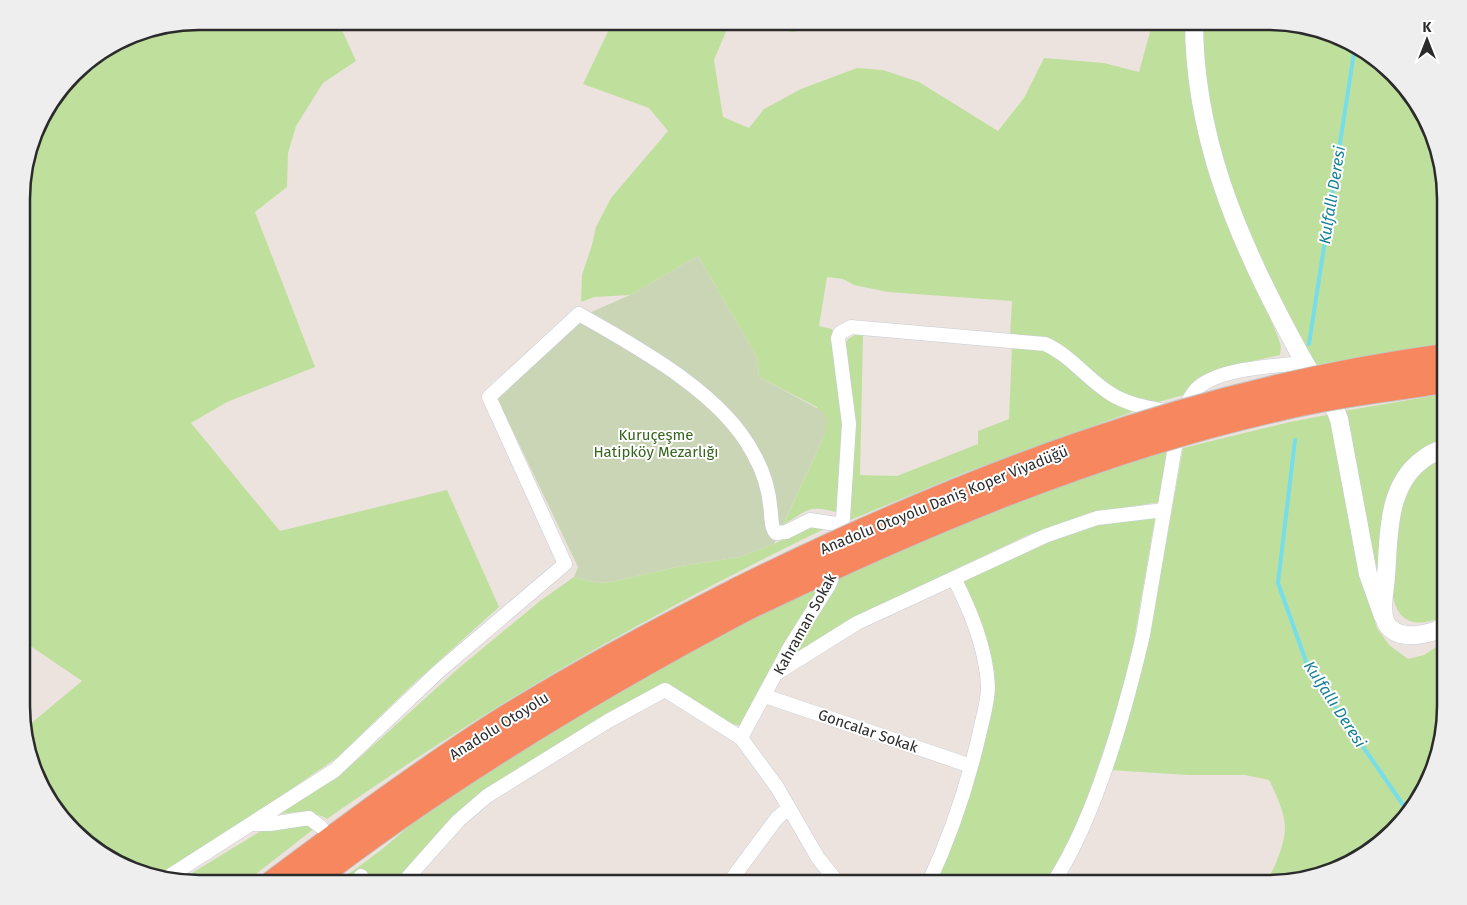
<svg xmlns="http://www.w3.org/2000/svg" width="1467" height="905" viewBox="0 0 1467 905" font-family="'Fira Sans',sans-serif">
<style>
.green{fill:#bfe09d}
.cemetery{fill:#cad5b6}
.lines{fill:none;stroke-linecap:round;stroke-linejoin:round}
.stream{stroke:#76dde9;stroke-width:4}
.minor-casing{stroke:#c6cbd4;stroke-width:15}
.tertiary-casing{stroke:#c6cbd4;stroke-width:19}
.motorway-casing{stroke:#c4c4c4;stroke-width:28}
.minor{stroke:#fff;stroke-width:14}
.tertiary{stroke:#fff;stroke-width:18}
.motorway{stroke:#f6875e;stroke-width:26}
.motorway-bridge-casing{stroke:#c4c4c4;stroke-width:28;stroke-linecap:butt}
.motorway-bridge{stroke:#f6875e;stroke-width:26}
.labels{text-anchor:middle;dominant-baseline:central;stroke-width:4;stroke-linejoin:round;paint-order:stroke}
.park-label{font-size:15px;fill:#38651e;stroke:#fff}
.street-label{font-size:15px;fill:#2b2b2b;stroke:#fff}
.water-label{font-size:16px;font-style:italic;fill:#147f96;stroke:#fff}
.rim{fill:none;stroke:#2b2b2b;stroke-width:2.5}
</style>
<rect width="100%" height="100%" fill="#ece3de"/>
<path class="green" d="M199,21H348L342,30L356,61L323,83L296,126L288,153L287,187L255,212L315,367L227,402L191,423L280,531L447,490L499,607L411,686L338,757L213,843L154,878L100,854L45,795L23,730L82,681L23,641V176L40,120L82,66L131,35Z
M613,21H816L794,32L730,22L714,60L723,117L749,128L764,109L801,89L857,68L883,70L919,82L998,131L1024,98L1044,58L1104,63L1139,72L1153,21H1187L1190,81L1226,212L1278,337L1281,347L1280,355L1244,363L1190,387L1183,395L1155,403L1130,398L1109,388L1055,343L1010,336L1012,301L888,292L854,285L843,279L827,277L819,326L832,329L845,430L839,513C807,504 809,510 783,525L825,434L817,407L759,377L757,357L698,256L630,295L594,297L581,302L582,275L592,245L596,227L611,198L668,131L649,108L583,84Z
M1202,21H1268L1314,27L1367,51L1422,110L1445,187V344L1316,365L1294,340L1228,185L1206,102Z
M855,335H863L860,475L897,476L978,444V431L1009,419L1012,346L1041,349L1054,356L1108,398L1132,412L969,471L848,521L844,345L848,339Z
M1445,394V440L1408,461L1377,577L1343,411Z
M1332,414L1360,571L1377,628L1389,645L1408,659L1424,655L1445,641V717L1416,805L1357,860L1279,883H1265C1274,871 1285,844 1285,828C1285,813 1276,794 1269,780L1245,775H1188L1110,770L1155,604L1183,448L1290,422Z
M1169,450L1160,502L1092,513L1030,534L857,616L792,655L841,573L908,544L1116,465Z
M1441,459H1445V617C1433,620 1420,626 1408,620C1375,605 1398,508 1412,483C1419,471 1429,465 1441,459Z
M1155,518L1130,664L1109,735L1082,813L1056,869L1047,883H933L990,715L961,582C1000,563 1040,540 1082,529C1105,522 1130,520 1155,518Z
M810,525L826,528C653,612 485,708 327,819C308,809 295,812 275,815L337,778L460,667L540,601L574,577L598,583L611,582L681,566L740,557L774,544Z
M826,581L743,726L732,724L688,696L662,685L476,796L455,816L398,880C385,888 375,882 364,874L361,884H335L381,850L426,812L552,730L729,630Z
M308,823L315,828L243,884H199L179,881L261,831Z"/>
<path class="cemetery" d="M698,256L757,357L759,377L824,412L827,422L825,434L774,544L740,557L681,566L611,582L598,583L574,577L578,567L497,398L589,313L630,295Z"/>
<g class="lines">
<path class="stream" d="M1309,344L1355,46
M1295,440L1278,583L1308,667L1408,812"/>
<g class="minor-casing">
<path id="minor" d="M842,534L849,424L838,338L840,333L851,327L1045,344C1070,355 1087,379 1111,394C1128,405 1151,408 1171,412
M837,565L829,585L790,647L741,738L777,787L818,858L839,884
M777,673L857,623L1045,536L1097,518L1164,510
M765,696L971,766
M254,824H270L309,818L321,827
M361,876L367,884
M165,879L335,770L439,671L565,564L489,397L579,314C637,347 722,393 753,453C764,472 770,493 771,515C772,521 771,528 776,533L786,532L810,520L843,525
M1053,883C1096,817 1125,712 1143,635L1179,423C1184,412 1187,401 1194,392C1212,368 1276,366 1304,363
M402,884L458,821L487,796L608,721L665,690L741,738
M728,884L777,818L789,808
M928,884C951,835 968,784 980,731C983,717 988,702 988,686C986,648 971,612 954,578"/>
</g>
<g class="tertiary-casing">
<path id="tertiary" d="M1194,21C1194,135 1236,235 1289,334C1296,347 1303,361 1311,373C1321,388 1333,402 1339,419L1368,574L1383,616
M1445,449C1436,450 1429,455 1422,460C1386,487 1389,537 1386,577C1385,591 1379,614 1388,626C1402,642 1429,634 1445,627"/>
</g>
<g class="motorway-casing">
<path id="motorway" d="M272,884C343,831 414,778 488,730C569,678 654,633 739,590
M307,884C444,778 592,689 745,608"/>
</g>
<use href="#minor" class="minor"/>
<use href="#tertiary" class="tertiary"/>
<use href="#motorway" class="motorway"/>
<g class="motorway-bridge-casing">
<path id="motorway-bridge" d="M739,590C966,478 1193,391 1445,357
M745,608C916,526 1092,450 1278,408C1333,395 1389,388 1445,380"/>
</g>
<use href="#motorway-bridge" class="motorway-bridge"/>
</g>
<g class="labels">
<g class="park-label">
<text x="656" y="435">Kuruçeşme<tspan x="656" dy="17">Hatipköy Mezarlığı</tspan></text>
</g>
<g class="street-label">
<text transform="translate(944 500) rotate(-22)">Anadolu Otoyolu Daniş Koper Viyadüğü</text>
<text transform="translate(805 624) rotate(-61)">Kahraman Sokak</text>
<text transform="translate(499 726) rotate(-32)">Anadolu Otoyolu</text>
<text transform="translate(868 731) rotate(19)">Goncalar Sokak</text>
</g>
<g class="water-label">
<text transform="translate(1332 195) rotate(-81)">Kulfallı Deresi</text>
<text transform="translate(1335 704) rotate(57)">Kulfallı Deresi</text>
</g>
</g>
<path d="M0 0H1467V905H0ZM199 30H1268A169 169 0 0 1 1437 199V706A169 169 0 0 1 1268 875H199A169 169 0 0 1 30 706V199A169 169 0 0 1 199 30Z" fill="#eee" fill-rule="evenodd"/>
<path class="rim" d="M199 30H1268A169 169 0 0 1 1437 199V706A169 169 0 0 1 1268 875H199A169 169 0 0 1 30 706V199A169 169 0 0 1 199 30Z"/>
<g transform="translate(1427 40)" stroke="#ffffff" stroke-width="4" paint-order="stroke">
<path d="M0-4L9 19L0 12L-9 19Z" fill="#2b2b2b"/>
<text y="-8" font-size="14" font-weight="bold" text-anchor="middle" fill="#2b2b2b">K</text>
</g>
</svg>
